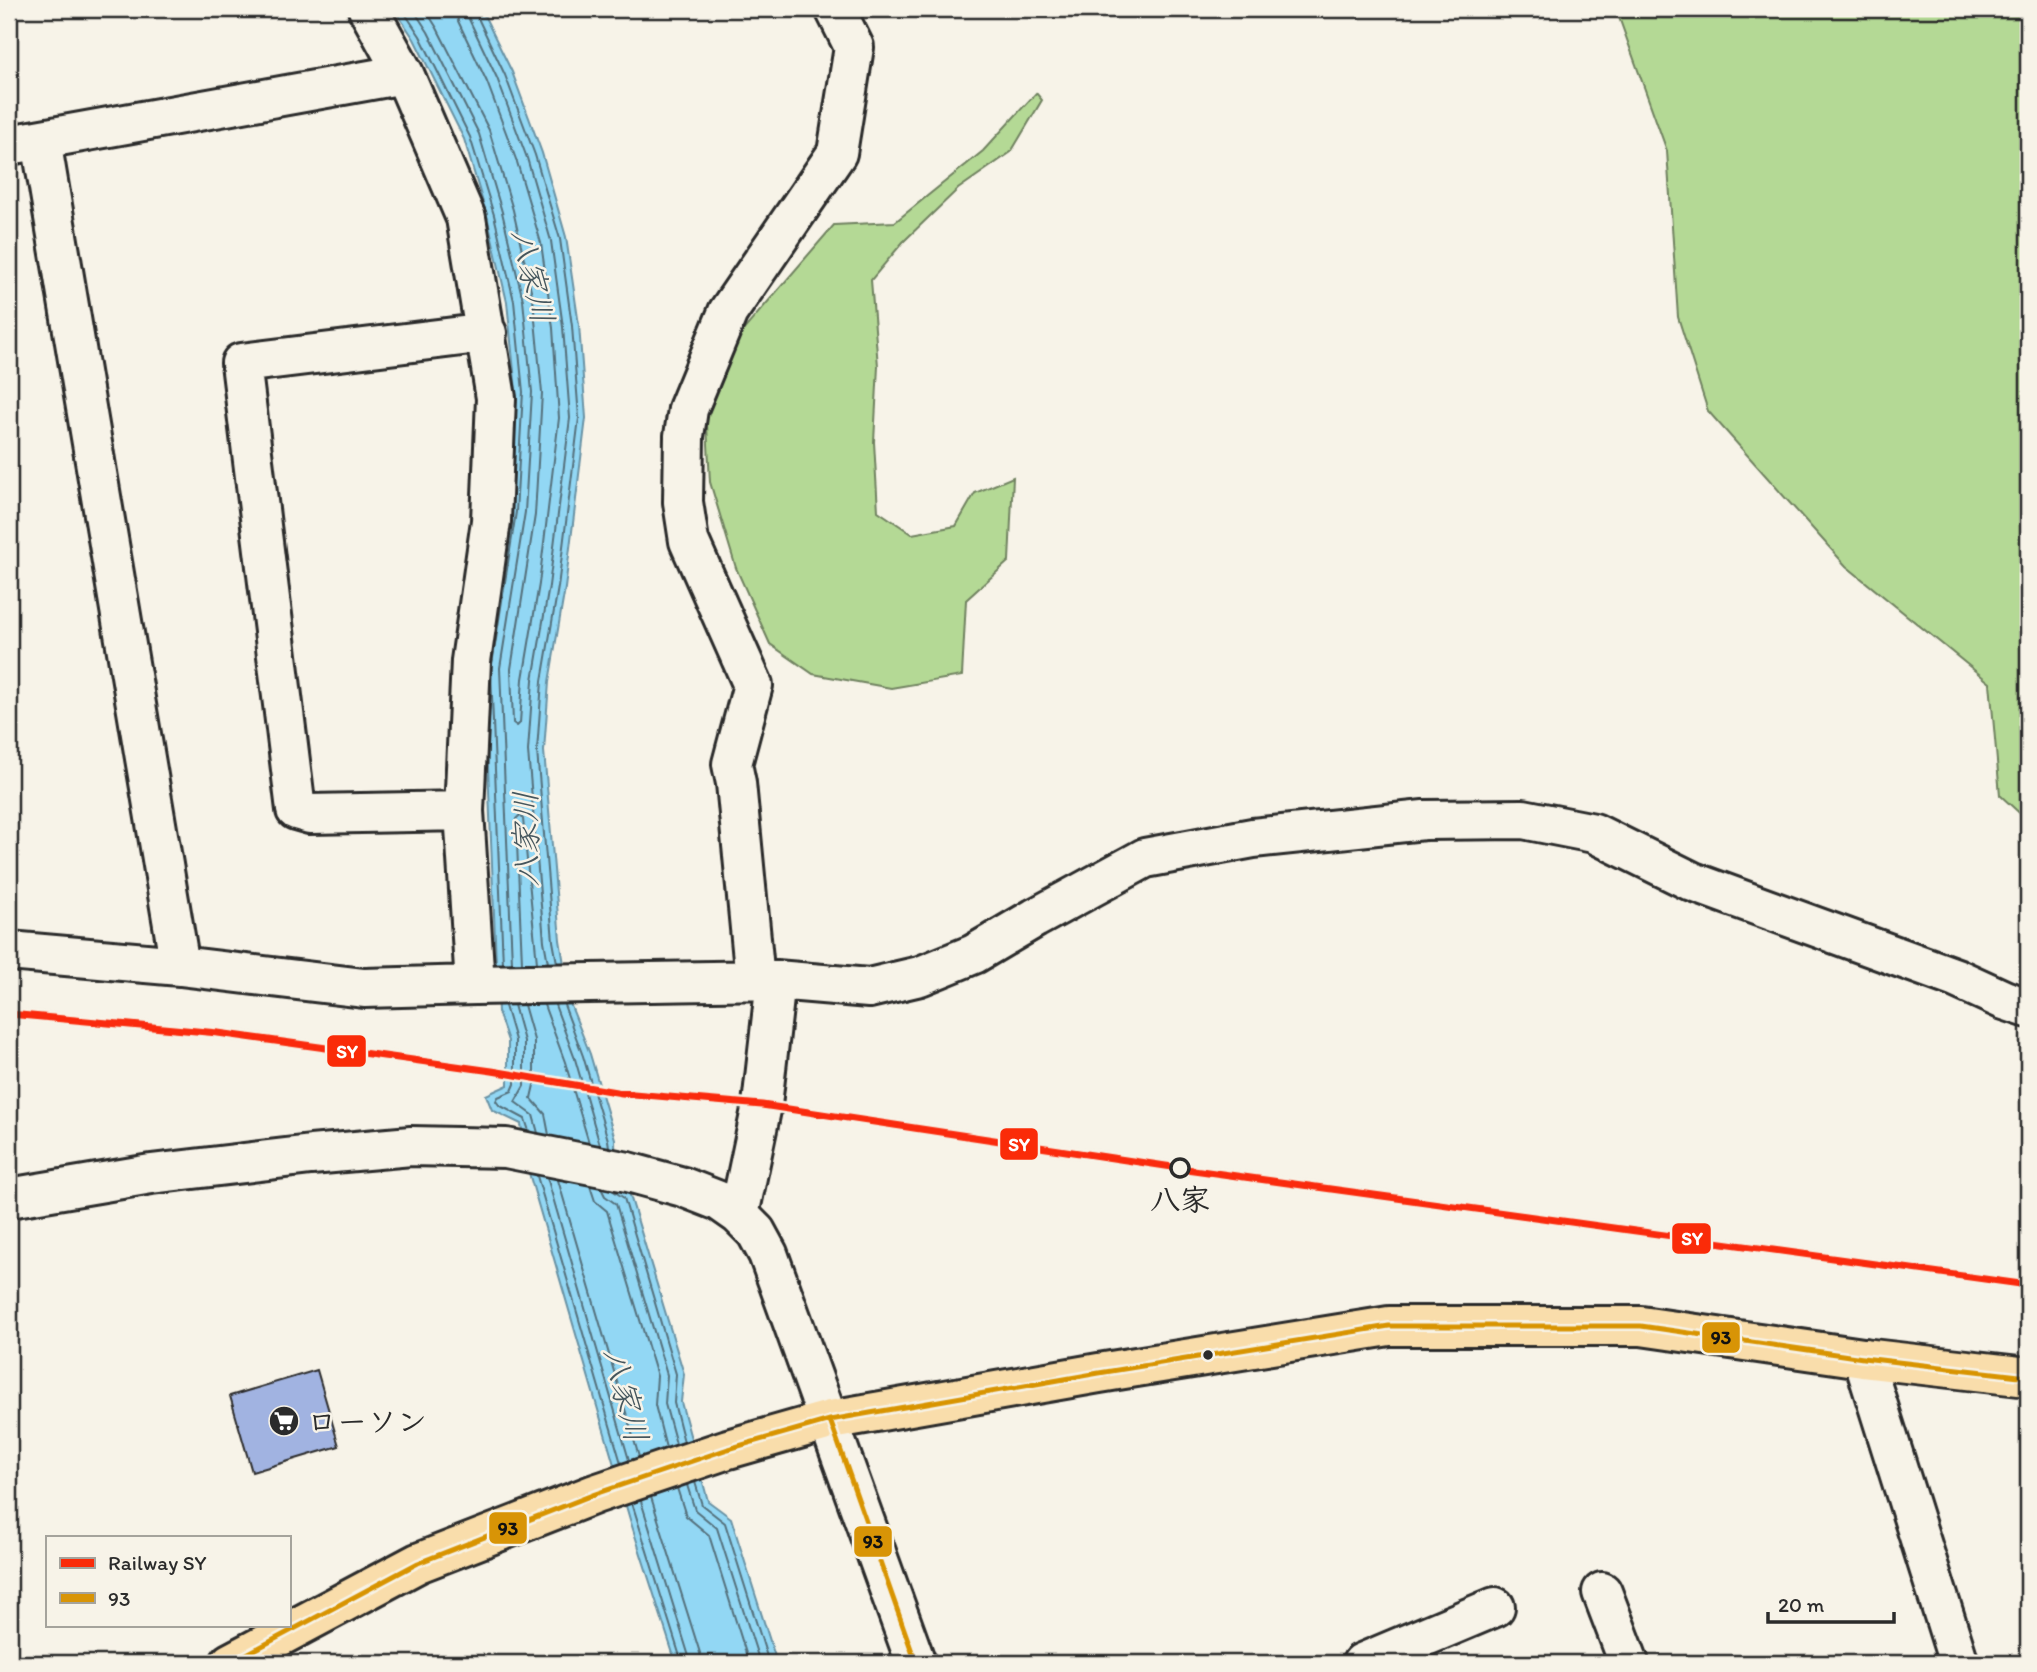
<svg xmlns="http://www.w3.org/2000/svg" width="2037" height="1672" viewBox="0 0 2037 1672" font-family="Itim,'Klee One',sans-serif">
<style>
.green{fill:#b4d995;stroke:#708260;stroke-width:2}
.water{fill:#92d7f4;stroke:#6992a4;stroke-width:2}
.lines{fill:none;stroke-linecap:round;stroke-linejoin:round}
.shore{stroke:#54707b;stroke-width:2}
.building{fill:#a1b3e1;stroke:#2b2b2b;stroke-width:2}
.minor-casing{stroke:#2b2b2b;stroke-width:44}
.highway-casing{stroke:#2b2b2b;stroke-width:44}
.minor{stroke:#f7f3e8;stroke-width:38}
.highway{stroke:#f9ddab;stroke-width:38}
.bus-1-casing{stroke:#f7f3e8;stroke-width:10}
.bus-1{stroke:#d89406;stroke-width:5}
.rail-1-casing{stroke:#f7f3e8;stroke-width:12}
.rail-1{stroke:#fa2b08;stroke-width:7}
.stop-dot{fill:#f7f3e8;stroke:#2b2b2b;stroke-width:3.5}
.bus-dot{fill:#2b2b2b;stroke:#f7f3e8;stroke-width:2.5}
.labels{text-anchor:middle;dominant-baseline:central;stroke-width:5;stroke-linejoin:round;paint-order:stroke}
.stop-label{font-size:30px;font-weight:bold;fill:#2b2b2b;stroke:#f7f3e8}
.poi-label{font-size:30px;font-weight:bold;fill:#2b2b2b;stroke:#f7f3e8;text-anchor:start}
.water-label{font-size:32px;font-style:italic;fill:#45565d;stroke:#f7f3e8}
.line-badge{stroke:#f7f3e8;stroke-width:2.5}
.badge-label{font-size:19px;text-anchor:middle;font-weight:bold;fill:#fff}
.pale-badge-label{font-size:19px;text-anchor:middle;font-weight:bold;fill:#111}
</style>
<rect width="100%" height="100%" fill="#f7f3e8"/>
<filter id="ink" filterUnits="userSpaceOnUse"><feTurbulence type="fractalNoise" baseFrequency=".0143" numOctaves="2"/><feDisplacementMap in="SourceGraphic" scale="14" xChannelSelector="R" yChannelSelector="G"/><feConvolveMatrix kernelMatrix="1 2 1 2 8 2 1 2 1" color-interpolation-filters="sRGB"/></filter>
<g filter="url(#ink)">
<path class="green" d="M1616,9H2028V821L2000,795L1990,683L1846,566L1708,411L1678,317L1667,151Z
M1036,93L1042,100L1011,152L958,189L903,242L871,280L878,366L874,442L878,511L912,534L956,526L975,493L1013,477L1009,561L966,600L962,676L891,688L813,674L770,644L736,568L710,482L706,406L741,333L834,225L895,222L983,151Z"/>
<path class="water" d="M394,9H481L512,72L542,153L566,237L579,325L586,418L565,588L549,682L544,751L560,940L571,1006L590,1054L615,1139L616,1185L629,1192L684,1374L681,1402L708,1501L731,1518L777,1663H676L631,1523L529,1173L521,1124L492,1110L486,1095L508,1085V1041L498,1012L484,668L509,512L516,391L507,302L487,216L464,139L414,39Z"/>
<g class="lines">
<path class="shore" d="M402,9L420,36L470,137L494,215L514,301L523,392L516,512L492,664
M413,9L428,32L479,134L502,212L523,300L532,392L525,512L500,668L512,963
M425,9L437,28L489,130L513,210L533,299L542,393L535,515L511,669L513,723L517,726L520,723L523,679L539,584L559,418L553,328L541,243L517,162L487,82L458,21L456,9
M467,9L468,17L497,78L527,158L551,241L563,327L570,418L549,586L533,680L528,751L544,941L548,963
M476,9V14L505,75L535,155L560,239L572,326L579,418L558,587L542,681L537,751L553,941L557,963
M491,672L503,964
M522,963L516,819L520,815L523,819L537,963
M514,1005L524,1041V1086L515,1102L533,1115L538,1133
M524,1005L534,1040V1085L531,1098L545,1114L549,1135
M544,1005L565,1062L589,1143
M555,1005L575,1059L600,1145
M564,1005L583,1056L608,1140L609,1147
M505,1006L515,1040V1084L512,1091L498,1097L496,1101L499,1105L525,1119L529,1131
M537,1176L621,1463
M547,1177L629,1460
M558,1180L639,1457
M590,1186L595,1201L607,1211L657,1376L655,1405L666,1448
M601,1188L605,1196L616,1204L667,1375L665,1404L676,1444
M612,1190L624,1198L676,1374L674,1403L684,1442
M695,1482L702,1505L725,1523L769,1663
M687,1485L695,1510L717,1528L760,1663
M677,1488L686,1516L709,1535L749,1663
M651,1497L700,1653L702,1663
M641,1501L691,1663
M632,1503L682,1663"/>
</g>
<path class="building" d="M317,1370L339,1446L252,1472L230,1396Z"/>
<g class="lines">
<g class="minor-casing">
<path id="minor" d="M368,9L404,74L466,218L496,398L491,521L471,661L464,811L475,985
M41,140L180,966
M9,145L404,74
M464,811L310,814L296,810L241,363L487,333
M9,951L180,966L364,988L475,985L776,980L869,988L920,976L974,954L1035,918L1145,858L1253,838L1424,820L1523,819L1594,833L1693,882L1956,978L2004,1000L2028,1008
M755,980L736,783L732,764L753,685L689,541L683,502L684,436L688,409L728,312L837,153L854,47L835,9
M9,1198L151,1174L311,1155L411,1146L506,1148L628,1172L683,1187L719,1201L739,1215L756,1232L768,1254L916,1663
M739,1215L762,1105L776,980
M1863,1358L1959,1663
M1602,1592L1629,1663
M1362,1663L1495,1607"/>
</g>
<g class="highway-casing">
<path id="highway" d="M230,1663L418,1563L595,1494L728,1449L830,1420L1099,1373L1389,1326H1641L1863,1358L2028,1377"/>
</g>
<use href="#minor" class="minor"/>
<use href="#highway" class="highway"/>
<g class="bus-1-casing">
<path id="bus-1" d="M830,1420L916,1663
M230,1663L418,1563L595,1494L728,1449L830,1420L1099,1373L1389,1326H1641L1863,1358L2028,1377"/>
</g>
<use href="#bus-1" class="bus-1"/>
<g class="rail-1-casing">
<path id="rail-1" d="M9,1014L218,1033L492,1071L622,1093L762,1105L1179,1168L2028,1285"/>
</g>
<use href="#rail-1" class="rail-1"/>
</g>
</g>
<defs>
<g id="supermarket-disc" transform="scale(1.575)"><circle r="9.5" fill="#2b2b2b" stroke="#f7f3e8"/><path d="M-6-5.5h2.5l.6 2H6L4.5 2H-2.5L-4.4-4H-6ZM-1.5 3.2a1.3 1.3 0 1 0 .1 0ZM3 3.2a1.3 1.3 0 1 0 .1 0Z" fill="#fff"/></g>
</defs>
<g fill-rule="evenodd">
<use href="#supermarket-disc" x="284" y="1421"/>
</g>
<circle class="stop-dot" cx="1180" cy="1168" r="9"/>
<circle class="bus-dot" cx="1208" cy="1355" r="6"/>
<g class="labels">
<g class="stop-label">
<text x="1180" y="1199">八家</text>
</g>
<g class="poi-label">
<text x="307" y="1421">ローソン</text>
</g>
<g class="water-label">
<text transform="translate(533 276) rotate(77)">八家川</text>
<text transform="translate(526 839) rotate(-91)">八家川</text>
<text transform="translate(626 1395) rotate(76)">八家川</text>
</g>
</g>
<g class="line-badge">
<rect x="326" y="1034" width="41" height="34" rx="7" fill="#fa2b08"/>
<rect x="999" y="1127" width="40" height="34" rx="7" fill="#fa2b08"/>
<rect x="1671" y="1222" width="41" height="33" rx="7" fill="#fa2b08"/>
<rect x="1701" y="1321" width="40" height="33" rx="7" fill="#d89406"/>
<rect x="488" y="1511" width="40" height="34" rx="7" fill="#d89406"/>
<rect x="853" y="1525" width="40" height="33" rx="7" fill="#d89406"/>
</g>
<g class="badge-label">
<text x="347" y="1058">SY</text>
<text x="1019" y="1151">SY</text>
<text x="1692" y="1245">SY</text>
</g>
<g class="pale-badge-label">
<text x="1721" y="1344">93</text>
<text x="508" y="1535">93</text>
<text x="873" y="1548">93</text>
</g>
<rect width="2037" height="1672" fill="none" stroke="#f7f3e8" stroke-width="35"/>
<rect x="18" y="18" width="2002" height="1637" fill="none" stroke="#2b2b2b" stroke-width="2.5" filter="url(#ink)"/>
<rect x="46" y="1536" width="245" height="91" fill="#f7f3e8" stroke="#a5a39c" stroke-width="2"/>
<rect x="60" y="1558" width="35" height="10" fill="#fa2b08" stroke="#a5a39c" stroke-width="2"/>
<text x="108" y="1570" font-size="21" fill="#2b2b2b">Railway SY</text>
<rect x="60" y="1593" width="35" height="10" fill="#d89406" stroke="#a5a39c" stroke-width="2"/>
<text x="108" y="1606" font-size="21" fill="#2b2b2b">93</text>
<path d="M1768 1612v10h126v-10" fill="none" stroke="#2b2b2b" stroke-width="3.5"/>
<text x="1778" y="1612" font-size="21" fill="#2b2b2b" stroke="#f7f3e8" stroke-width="5" paint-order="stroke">20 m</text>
</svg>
